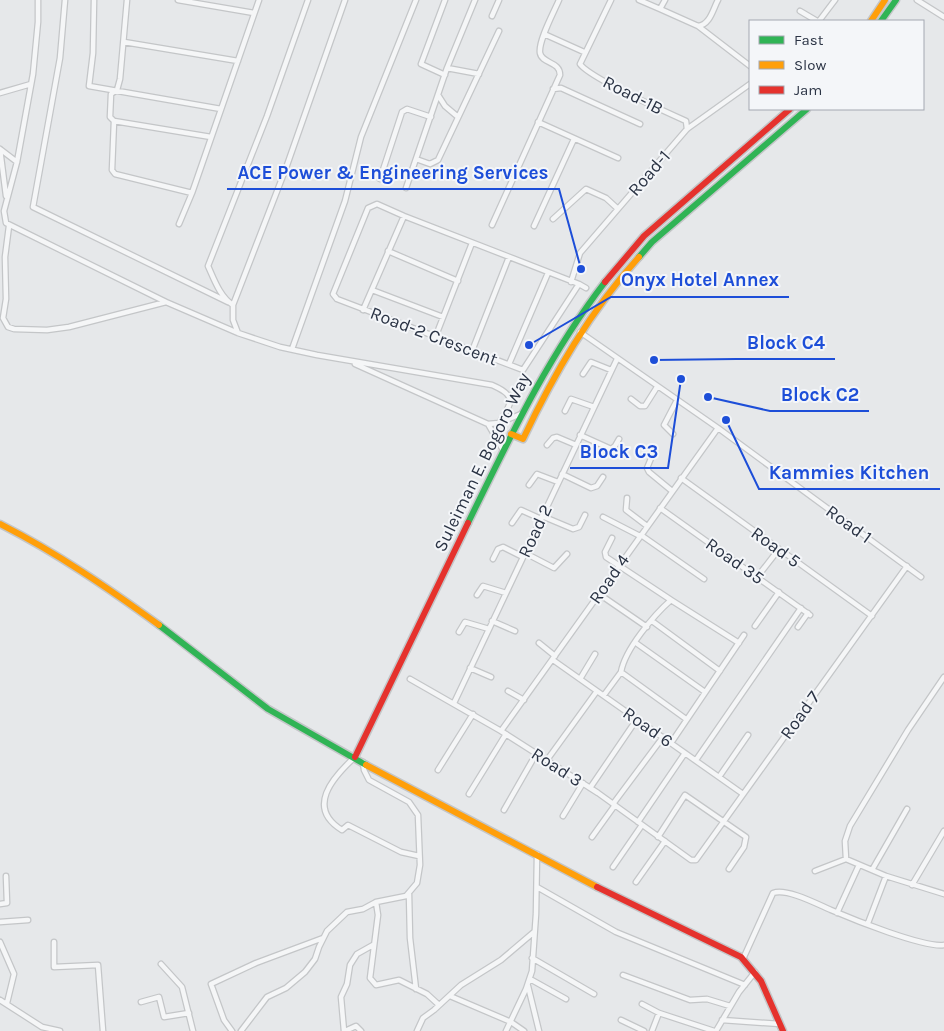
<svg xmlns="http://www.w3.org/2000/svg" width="944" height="1031" viewBox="0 0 944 1031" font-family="Karla,sans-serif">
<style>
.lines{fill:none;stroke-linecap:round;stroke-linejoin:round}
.street-casing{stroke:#c4c6c8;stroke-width:7}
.fast-casing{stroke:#c4c6c8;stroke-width:9}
.slow-casing{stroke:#c4c6c8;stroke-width:9}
.jam-casing{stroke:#c4c6c8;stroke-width:9}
.street{stroke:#f5f6f7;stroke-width:4.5}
.fast{stroke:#30b455;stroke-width:6}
.slow{stroke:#ff9f0a;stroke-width:6}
.jam{stroke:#e5322d;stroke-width:6}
.labels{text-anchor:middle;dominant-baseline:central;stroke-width:4;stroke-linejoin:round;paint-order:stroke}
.street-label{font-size:18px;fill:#2b3445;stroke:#f4f6f9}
.leader{fill:none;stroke:#1d4ed8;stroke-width:2}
.callout-dot{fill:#1d4ed8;stroke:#f4f6f9;stroke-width:2}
.callout-label{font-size:19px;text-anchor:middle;font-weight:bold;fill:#1d4ed8;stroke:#f4f6f9;stroke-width:4;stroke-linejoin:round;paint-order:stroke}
</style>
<rect width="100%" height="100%" fill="#e6e8ea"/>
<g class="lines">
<g class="street-casing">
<path id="street" d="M38,0V22L33,74L17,162L4,211L6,223L166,302
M65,0L60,58L33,207L228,302
M94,0L93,53L89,86L221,109
M127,0L120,79L117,90L111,94L110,117L114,121L112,170L115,174L192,193
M178,0L254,13
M445,0L421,64L445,75
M611,0L580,64C589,77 666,112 686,121L687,129
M639,0L660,9L665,0
M917,0L944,17
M660,9L698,26C710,25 713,9 718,0
M800,11L817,21
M492,16L499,0
M819,21L835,0
M698,26L750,66
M544,34L584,52
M124,42L238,61
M447,68L479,74
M553,89L561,88L640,124
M0,93L31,84
M438,95L445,106L458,117
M114,121L211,137
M538,122L618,158
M0,149L6,196
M0,149L17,162
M416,159L430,164L438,160L499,31
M380,179L402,112L407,109L431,117
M406,188L447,68L475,0
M553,219L586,189L606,198L618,209
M179,224L192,193L259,0
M492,225L560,75C560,61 542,64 540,53C538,41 554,12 559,0
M9,226L5,257L6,299L3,318L8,327L14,329L47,330L69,327L166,302L238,333L280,347L317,355L492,385C518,396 512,403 499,423
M534,226L574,139
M388,251L458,281
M571,282L580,253L687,129L750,84
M579,284L523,370L337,299L333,294L368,208L377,204L404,216L579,284L586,288
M372,290L443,317
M233,305L286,168L345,0
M363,310L404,216
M580,332L718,428L921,577
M238,333L233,320V305C220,297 214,279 208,266L267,116L308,0
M435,338L472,243
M292,349L345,201L361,137L416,0
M472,351L509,257
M355,364L488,424L499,423L521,414
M509,364L548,273
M583,374L591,362L611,370
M631,399L640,406H645L657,387
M565,411L571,399L594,407
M488,424L503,450
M673,434L664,425L677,400
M580,435L611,449L615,446L619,439
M547,445L553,438L557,437L576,445
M652,456L647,468L649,472L672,491
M562,474L591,488L597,486L603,477
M681,478L872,616
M529,485L537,474L558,482
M627,498L626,510L647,526
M660,508L810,615
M542,516L573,529L579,527L585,515
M603,517L640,536
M512,523L521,510L541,519
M641,535L704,579
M612,538L605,552L606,557L671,600
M525,553L554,568L567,554
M493,559L498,549L503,547L523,557
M758,576L779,549
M599,594L647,627
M477,595L483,586L506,593
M492,621L515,631
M652,621L720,671
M755,626L779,592
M798,627L808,613
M459,632L465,622L489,629
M539,643L555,656
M636,643L705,692
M553,660L743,794
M470,668L491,677
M621,672C625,649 654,615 671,600L739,643
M410,679L501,731L598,793L691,860H696L907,566
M580,679L595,654
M508,691L524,700
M604,695L621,672L686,719
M454,703L617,359
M501,731L718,428
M671,743L744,635
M355,757C332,778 306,808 342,830L348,825L401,852L419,856
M547,760L597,691
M696,760L801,608
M438,770L473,714
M719,777L748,735
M590,788L637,719
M469,794L506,734
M613,804L663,737
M504,810L536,754
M563,816L583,783
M638,822L685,753
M592,837L615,805
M658,837L685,795L746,837L744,847L729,869
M846,859L845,841L850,826L908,730L944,677
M613,867L642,825
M872,870L907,809
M815,871L846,859L886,876L944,894
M636,882L665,841
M912,885L944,831
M537,887L616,932L745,985
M409,894L410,938L416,989
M376,902L378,915L370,978L376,985L399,980L427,994L439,1005
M0,904L7,903L6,876
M837,913L859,865
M0,922L28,920
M868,923L886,876
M0,942L14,974L7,1003
M54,942V967L98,965L103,1031
M532,958L594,994
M743,959L773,893C787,888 817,904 831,910C852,919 924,948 944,945
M161,964L182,987L193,1031
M623,975L690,1000L707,999L730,1006
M530,979L566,999
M528,986L539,1031
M450,996L511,1022L524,1031
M0,1000L42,1027L60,1031
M141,1002L159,997L164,1017L189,1013
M642,1004L659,1013L714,1031
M621,1020L644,1031
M722,1020L780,1024
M232,1031L224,1020L211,984L256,963L323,938
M241,1031L267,997L286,988L305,972L315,959L319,947L327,931L347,912L363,909L376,902L406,896L417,883L420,865L418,815L409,802L369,780L364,770L363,762
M344,1031L341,997L347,984L350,965L357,954L373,945
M345,1031L356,1026L361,1031
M417,1031L423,1018L434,1010L461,985L501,960L534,932
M506,1031L526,989L532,971L536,914L537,854
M652,1031L659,1013
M716,1031L739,992L755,972"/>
</g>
<g class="fast-casing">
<path id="fast" d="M881,21L896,0
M639,257L652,242L807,109
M468,523C509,439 548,356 605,282
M159,625L268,709L366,765"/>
</g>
<g class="slow-casing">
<path id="slow" d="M871,21L885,0
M511,434L523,439C554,374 590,311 639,257
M0,524C57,553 108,588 159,625
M366,765L597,887"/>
</g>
<g class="jam-casing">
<path id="jam" d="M605,282L644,236L790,109
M355,757L468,523
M597,887L741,957L761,981L783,1031"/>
</g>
<use href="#street" class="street"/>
<use href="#fast" class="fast"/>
<use href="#slow" class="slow"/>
<use href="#jam" class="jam"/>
</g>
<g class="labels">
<g class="street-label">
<text transform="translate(633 95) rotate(27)">Road-1B</text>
<text transform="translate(649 173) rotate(-49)">Road-1</text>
<text transform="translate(434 336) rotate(21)">Road-2 Crescent</text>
<text transform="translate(482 462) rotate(-64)">Suleiman E. Bogoro Way</text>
<text transform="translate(849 524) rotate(36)">Road 1</text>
<text transform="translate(535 531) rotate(-65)">Road 2</text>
<text transform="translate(776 547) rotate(36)">Road 5</text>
<text transform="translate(735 561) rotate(35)">Road 35</text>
<text transform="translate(609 579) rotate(-55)">Road 4</text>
<text transform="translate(800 715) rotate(-54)">Road 7</text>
<text transform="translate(648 727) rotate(35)">Road 6</text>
<text transform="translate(557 767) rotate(33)">Road 3</text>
</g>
</g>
<path class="leader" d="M581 269L559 189H227M529 345L611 297H789M654 360L736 359H835M708 397L770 411H869M681 379L668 468H570M726 420L759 489H940"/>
<g class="callout-dot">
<circle cx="581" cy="269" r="5"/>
<circle cx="529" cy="345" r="5"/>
<circle cx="654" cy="360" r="5"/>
<circle cx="708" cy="397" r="5"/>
<circle cx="681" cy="379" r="5"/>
<circle cx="726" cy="420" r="5"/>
</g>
<g class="callout-label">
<text x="393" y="179">ACE Power &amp; Engineering Services</text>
<text x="700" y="286">Onyx Hotel Annex</text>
<text x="786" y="349">Block C4</text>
<text x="820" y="401">Block C2</text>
<text x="619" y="458">Block C3</text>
<text x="849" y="479">Kammies Kitchen</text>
</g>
<rect x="749" y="20" width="175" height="90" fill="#f4f6f9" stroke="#a4a8b1"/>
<rect x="759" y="36" width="25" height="8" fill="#30b455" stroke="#a4a8b1"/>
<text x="794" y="45" font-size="15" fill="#2b3445">Fast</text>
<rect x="759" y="61" width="25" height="8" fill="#ff9f0a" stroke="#a4a8b1"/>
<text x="794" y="70" font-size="15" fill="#2b3445">Slow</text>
<rect x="759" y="86" width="25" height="8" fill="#e5322d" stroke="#a4a8b1"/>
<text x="794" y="95" font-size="15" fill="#2b3445">Jam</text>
</svg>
